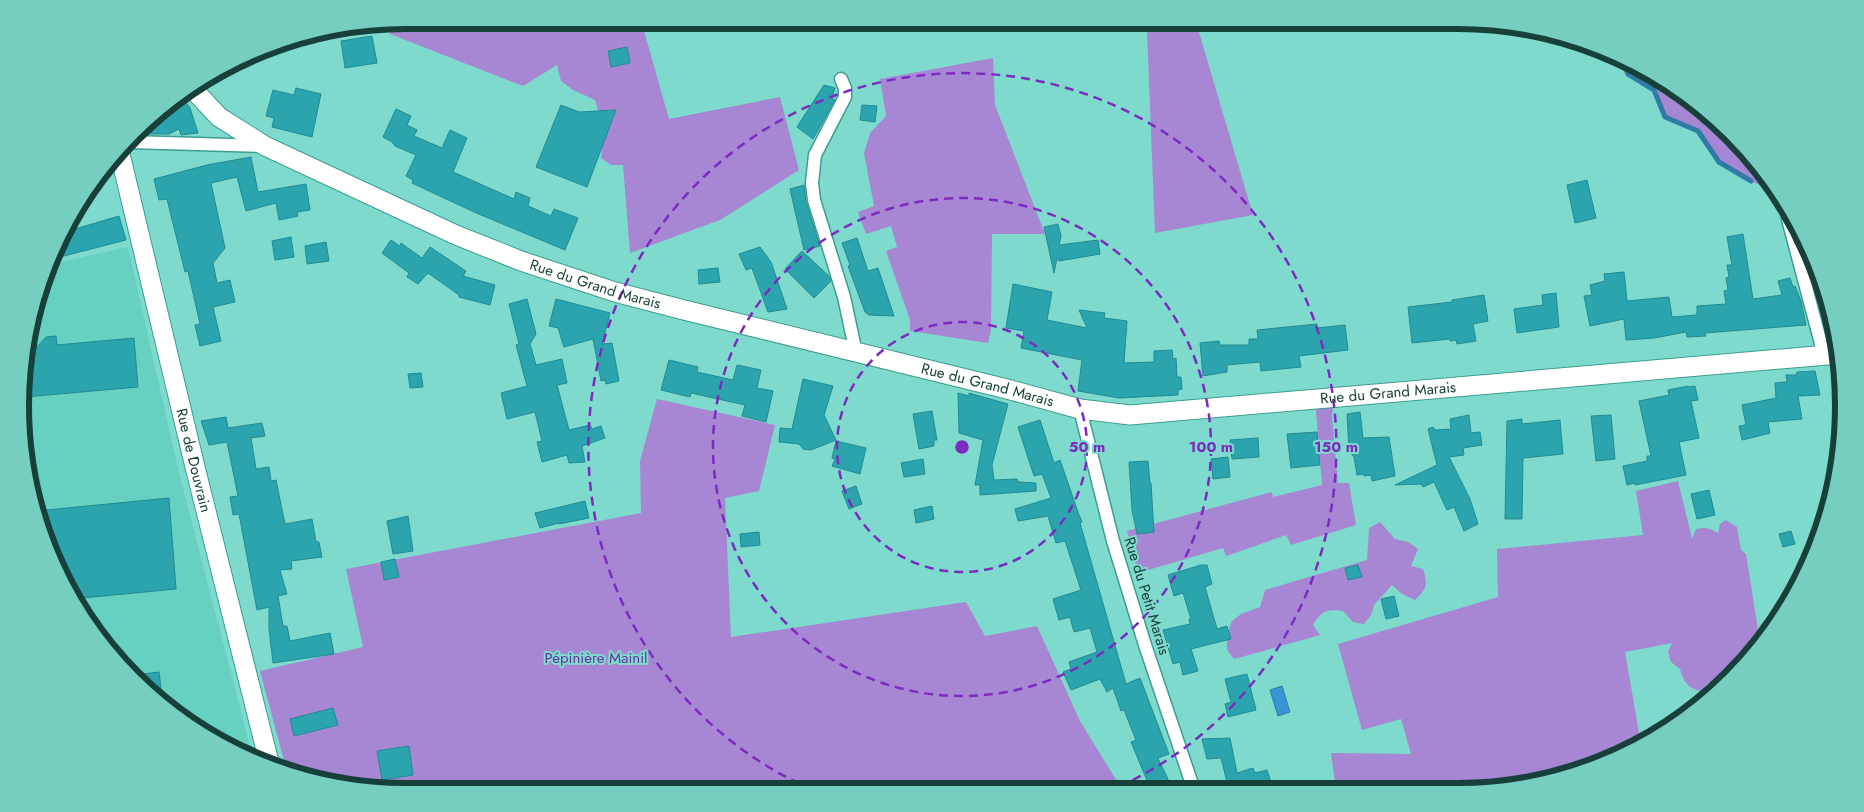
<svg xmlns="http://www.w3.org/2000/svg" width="1864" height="812" viewBox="0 0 1864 812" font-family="Jost,sans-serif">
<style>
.built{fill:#66d0c1}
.green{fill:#a786d4}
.water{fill:#3a95d4;stroke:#307ca6}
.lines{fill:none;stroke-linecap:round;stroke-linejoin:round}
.stream{stroke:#307ca6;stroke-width:5}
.building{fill:#2ca4ad;stroke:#208b93}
.street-casing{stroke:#3d9d90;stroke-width:15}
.secondary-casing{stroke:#3d9d90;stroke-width:21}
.street{stroke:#fff;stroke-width:12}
.secondary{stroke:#fff;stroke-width:19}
.ring{fill:none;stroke:#7b2cbf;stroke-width:2.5;stroke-dasharray:9 6}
.labels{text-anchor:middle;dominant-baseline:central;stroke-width:4;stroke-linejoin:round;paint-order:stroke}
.street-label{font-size:15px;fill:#18403a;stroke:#7edacc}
.park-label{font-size:15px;fill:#66369a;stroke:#7edacc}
.rim{fill:none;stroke:#18403a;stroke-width:6}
.centre{fill:#7b2cbf;stroke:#7edacc;stroke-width:2.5}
.ring-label{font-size:15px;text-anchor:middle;font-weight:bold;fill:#7b2cbf;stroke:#7edacc;stroke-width:4;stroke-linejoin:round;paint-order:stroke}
</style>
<rect width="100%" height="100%" fill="#7edacc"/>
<path class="built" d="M128,247L179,473L253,758L213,740L152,696L72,599L40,530L23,457L27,331L52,264Z"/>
<path class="green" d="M406,20H641L669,119L780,97L799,170L720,220L630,253L623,165H611L601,158L604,129L595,100L573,90L561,81L557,65L523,86L390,34L388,23Z
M1196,22L1253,215L1155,233L1147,31Z
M993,58L995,105L1045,234H992L991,330L988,343L910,331V320L886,251L897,247L891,226L866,234L858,212L874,206L864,153L870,133L886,116L880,79Z
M1622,58L1651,72L1713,116L1764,171L1778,193L1751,181L1719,162L1698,131L1665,117L1654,90L1628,74Z
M1334,397L1332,417L1338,483H1349L1356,525L1291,545L1286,535L1226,556L1223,548L1138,573L1127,531L1272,492L1273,497L1322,485L1315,399Z
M657,399L775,425L759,491L725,498L731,637L966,602L985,636L1037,626L1080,721L1118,783L1106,790L742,791L741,786L716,791L406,792L287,772L260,671L363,647L346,569L641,513L640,461Z
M1678,481L1692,539L1696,529C1705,527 1710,528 1718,533L1720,524L1726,520L1737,527L1741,550L1746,554L1760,642L1718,690L1712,689L1708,683L1702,691C1689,690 1683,681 1680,669L1671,662L1668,652L1672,643L1625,652L1641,744L1628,752L1509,789H1336L1331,753L1411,754L1401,719L1362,730L1338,644L1498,597L1497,549L1643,535L1636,491Z
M1380,522L1395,539L1408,542L1418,549L1411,566L1423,569C1428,584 1427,589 1415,600L1402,594L1392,585L1374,605L1371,615L1364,624L1353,622L1343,611C1327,609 1322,610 1313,625L1320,635L1234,659L1227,650V634L1232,621L1241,614L1260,607L1265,590L1367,560L1369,528Z"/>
<path class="water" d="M1282,686L1290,712L1278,716L1270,690Z"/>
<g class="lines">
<path class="stream" d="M1622,58L1628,74L1654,90L1665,117L1698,131L1719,162L1751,181"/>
</g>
<path class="building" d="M372,36L377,63L345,68L341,41Z
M627,47L630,63L611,67L608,51Z
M824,85L835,88L832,98L835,100L813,139L797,127Z
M296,88L321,94L312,137L272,127L274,118L266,116L273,90L294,95Z
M180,95L190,108L198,133L181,135L179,129L169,134H137L152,116Z
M561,105L579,112L616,110L587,187L536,167Z
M862,105L877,106L875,122L860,120Z
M396,109L411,116L407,125L417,130L414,136L442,148L450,130L467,138L453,172L514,199L516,192L530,198L528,206L551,216L554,209L578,218L565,250L474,212L412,183L413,180L406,176L416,155L395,146L392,142L383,137Z
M251,157L258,192L306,184L310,210L297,212L298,216L279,220L276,203L246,211L237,177L211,183L225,248L213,263L217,283L230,280L235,302L213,307L221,341L200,346L195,325L200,324L188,271L185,272L167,199L159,200L154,179L207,165Z
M1587,180L1596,218L1575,223L1567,185Z
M804,185L806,202L820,246L804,250L790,189Z
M119,216L126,240L60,257L58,249L65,232Z
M1058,224L1061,236L1059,245L1098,240L1100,254L1059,261L1057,258L1054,273L1044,227Z
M1743,234L1753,299L1782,295L1778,281L1790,278L1793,287L1795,286L1801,301L1806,325L1705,333L1706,336L1687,337L1686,332L1654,338L1626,340L1624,319L1590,326L1584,296L1592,295L1590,285L1605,281L1604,274L1624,272L1627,301L1669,297L1672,317L1697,315V306L1726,304L1724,291L1728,290L1726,278L1729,277L1727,265H1732L1727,237Z
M291,237L294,257L275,260L272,241Z
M857,238L868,271L878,268L894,316L869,315L865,312L848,266L850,265L842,243Z
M391,240L400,246L401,243L422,258L430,247L466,271L463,276L495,285L490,305L459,297V295L428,273L418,284L407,277L409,273L382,253Z
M326,242L329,261L307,264L305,246Z
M760,247L771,262L787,309L768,312L752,268L746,270L739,254Z
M802,251L829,276L831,281L814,298L785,269Z
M718,268L720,282L699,284L698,270Z
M1013,284L1052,292L1047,320L1087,328L1079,310L1105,313L1104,318L1127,321L1124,363L1154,362V351L1172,350L1173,359L1176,358L1177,377H1181L1182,389L1178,390V395L1119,398L1078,391L1082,360L1021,348L1024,331L1006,328Z
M1556,293L1559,327L1517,333L1514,309L1543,305L1542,295Z
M1484,295L1488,321L1473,324L1476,341L1457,344L1456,340L1450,341V339L1412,343L1408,307L1452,302V300Z
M527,299L536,334L530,344L536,365L562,359L567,383L557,385L569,430L590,425L592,429L601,426L605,438L582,446L585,462L569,463L567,455L542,462L537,442L542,441L535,412L507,419L501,393L527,386L516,345L519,344L509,304Z
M556,299L610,313L602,344L612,343L619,381L606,384L605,380L601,381L593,339L564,347L558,328L549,326Z
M1317,324V328L1345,325L1348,350L1299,356L1301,367L1261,371L1260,362L1227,365V372L1203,376L1200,343L1219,341L1220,345H1249V339H1258L1257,330Z
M56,336L57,345L134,338L138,387L25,397L27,347L38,346L46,337Z
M669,360L698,367L697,372L733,380L737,365L761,370L757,388L773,391L766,422L742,416L745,405L691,393L690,397L661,390Z
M1815,371L1820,395L1798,396L1802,419L1768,422L1770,433L1742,440L1739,426L1746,425L1742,405L1776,398L1775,383L1787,382L1786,375H1796L1797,372Z
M421,373L423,387L410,388L408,374Z
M803,379L833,386L824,415L836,440L811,450L803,449L799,444L779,442L780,428L792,429Z
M1688,386V387L1695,386L1698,400L1691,401L1699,438L1679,442L1686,475L1635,485V483L1627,485L1623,466L1647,461V456H1651L1639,401L1669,395L1668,390Z
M958,393L969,396V393L1008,404L992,465L994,480L1017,479L1018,482L1036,483V491L980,495V485H975L983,440L959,433Z
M932,411L937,440H934V446L919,449L913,414Z
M1360,412L1363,438L1389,437L1395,476L1372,481L1371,475L1364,476L1363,474L1357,475L1354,457L1349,451L1347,414Z
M1469,415L1471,433L1480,432L1482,445L1463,448L1464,455L1449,457L1470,499L1478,524L1464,531L1454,507L1447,510L1434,482L1423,487L1421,484L1395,485L1437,465L1428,429L1433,427L1435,430L1451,429L1450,419Z
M1611,415L1615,459L1596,461L1591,416Z
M226,417L228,428L262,423L265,436L251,438L256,469L269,467L271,481L276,480L285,524L312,519L316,542H319L322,557L291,561L292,569L280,570L287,594L278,596L283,626H287L290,641L330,633L334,654L273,663L269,629V607L257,610L239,514L233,515L230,497L238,496L227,442L209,445L201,421Z
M1522,419V424L1560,420L1563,454L1523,458L1522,519H1505L1507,421Z
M1040,420L1054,463L1060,460L1079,515L1082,522L1080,523L1126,684L1140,678L1169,754L1158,758L1173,790H1151L1131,742L1136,740L1124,710L1121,711L1113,688L1107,692L1100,679L1071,690L1063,672L1071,669L1069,662L1097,652L1090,628L1074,632L1070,617L1059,620L1053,599L1081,590L1065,541L1056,543L1048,516L1018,521L1015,509L1051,498L1042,474L1034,476L1018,427Z
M1317,432L1320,465L1291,468L1287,434Z
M1258,438L1259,457L1232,459L1230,440Z
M836,441L866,448L860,474L832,466L835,459L832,458Z
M1228,457L1230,477L1213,479L1211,459Z
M923,459L925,474L904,477L901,463Z
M1148,461L1150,483H1151L1154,532L1137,534L1132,510L1129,462Z
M856,486L862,504L849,509L842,491Z
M1709,490L1715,515L1697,519L1691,494Z
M169,498L176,589L72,599L40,530L36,511Z
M585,501L589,518L559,524V523L540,528L535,513Z
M932,506L934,519L916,523L914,510Z
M408,516L413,551L393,554L387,521Z
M1791,531L1795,544L1783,547L1779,534Z
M759,532L760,545L741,547L740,534Z
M395,559L399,577L384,580L381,562Z
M1201,565H1207L1212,584L1205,587L1217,629L1227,626L1231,639L1191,649L1198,671L1183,675L1180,662L1173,664L1163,630L1190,624L1189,619H1191L1183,593L1174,596L1168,575Z
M1358,565L1362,577L1348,580L1345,568Z
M1394,596L1399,616L1386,619L1381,599Z
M159,672L163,705L152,696L134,675Z
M1247,674L1256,710L1228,717L1225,704L1231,702L1225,679Z
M333,708L338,725L294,736L290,719Z
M1230,738L1237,773L1253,768L1255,773L1267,770L1271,782L1258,786L1259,789L1229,790L1221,758L1207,759L1202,739Z
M409,746L413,775L382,780L377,751Z"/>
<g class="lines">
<g class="street-casing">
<path id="street" d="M841,79L845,88V97L815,155L812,183L814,200L844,297L856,353
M130,142L263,146
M1787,208L1788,219L1824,355
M1080,409L1113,541L1145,645L1194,790"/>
</g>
<g class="secondary-casing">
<g id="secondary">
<path id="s1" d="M191,87L219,117L265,146L456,235L521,261L615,292L684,310L1007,389L1080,409L1130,415L1839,354"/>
<path id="s2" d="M120,154L196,471L270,766"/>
</g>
</g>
<use href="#street" class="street"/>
<use href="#secondary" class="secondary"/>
</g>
<g class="ring">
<circle cx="962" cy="447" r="125"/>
<circle cx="962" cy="447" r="249"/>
<path d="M813 790A374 374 0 1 1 1114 789"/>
</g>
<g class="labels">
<g class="street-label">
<text stroke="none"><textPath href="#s1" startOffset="454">Rue du Grand Marais</textPath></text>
<text stroke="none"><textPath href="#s1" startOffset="859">Rue du Grand Marais</textPath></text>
<text stroke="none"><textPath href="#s1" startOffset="1264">Rue du Grand Marais</textPath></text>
<text stroke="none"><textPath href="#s2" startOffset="315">Rue de Douvrain</textPath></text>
<text transform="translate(1147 596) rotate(73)">Rue du Petit Marais</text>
</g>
<g class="park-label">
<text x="596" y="658">Pépinière Mainil</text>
</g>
</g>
<path d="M0 0H1864V812H0ZM406 29H1458A377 377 0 0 1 1835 406V406A377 377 0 0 1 1458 783H406A377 377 0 0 1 29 406V406A377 377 0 0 1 406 29Z" fill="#76cec0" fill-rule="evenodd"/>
<path class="rim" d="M406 29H1458A377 377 0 0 1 1835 406V406A377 377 0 0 1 1458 783H406A377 377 0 0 1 29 406V406A377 377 0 0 1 406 29Z"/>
<circle cx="962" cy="447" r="8" class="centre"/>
<g class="ring-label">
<text x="1087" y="452">50 m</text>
<text x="1211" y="452">100 m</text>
<text x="1336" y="452">150 m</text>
</g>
</svg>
